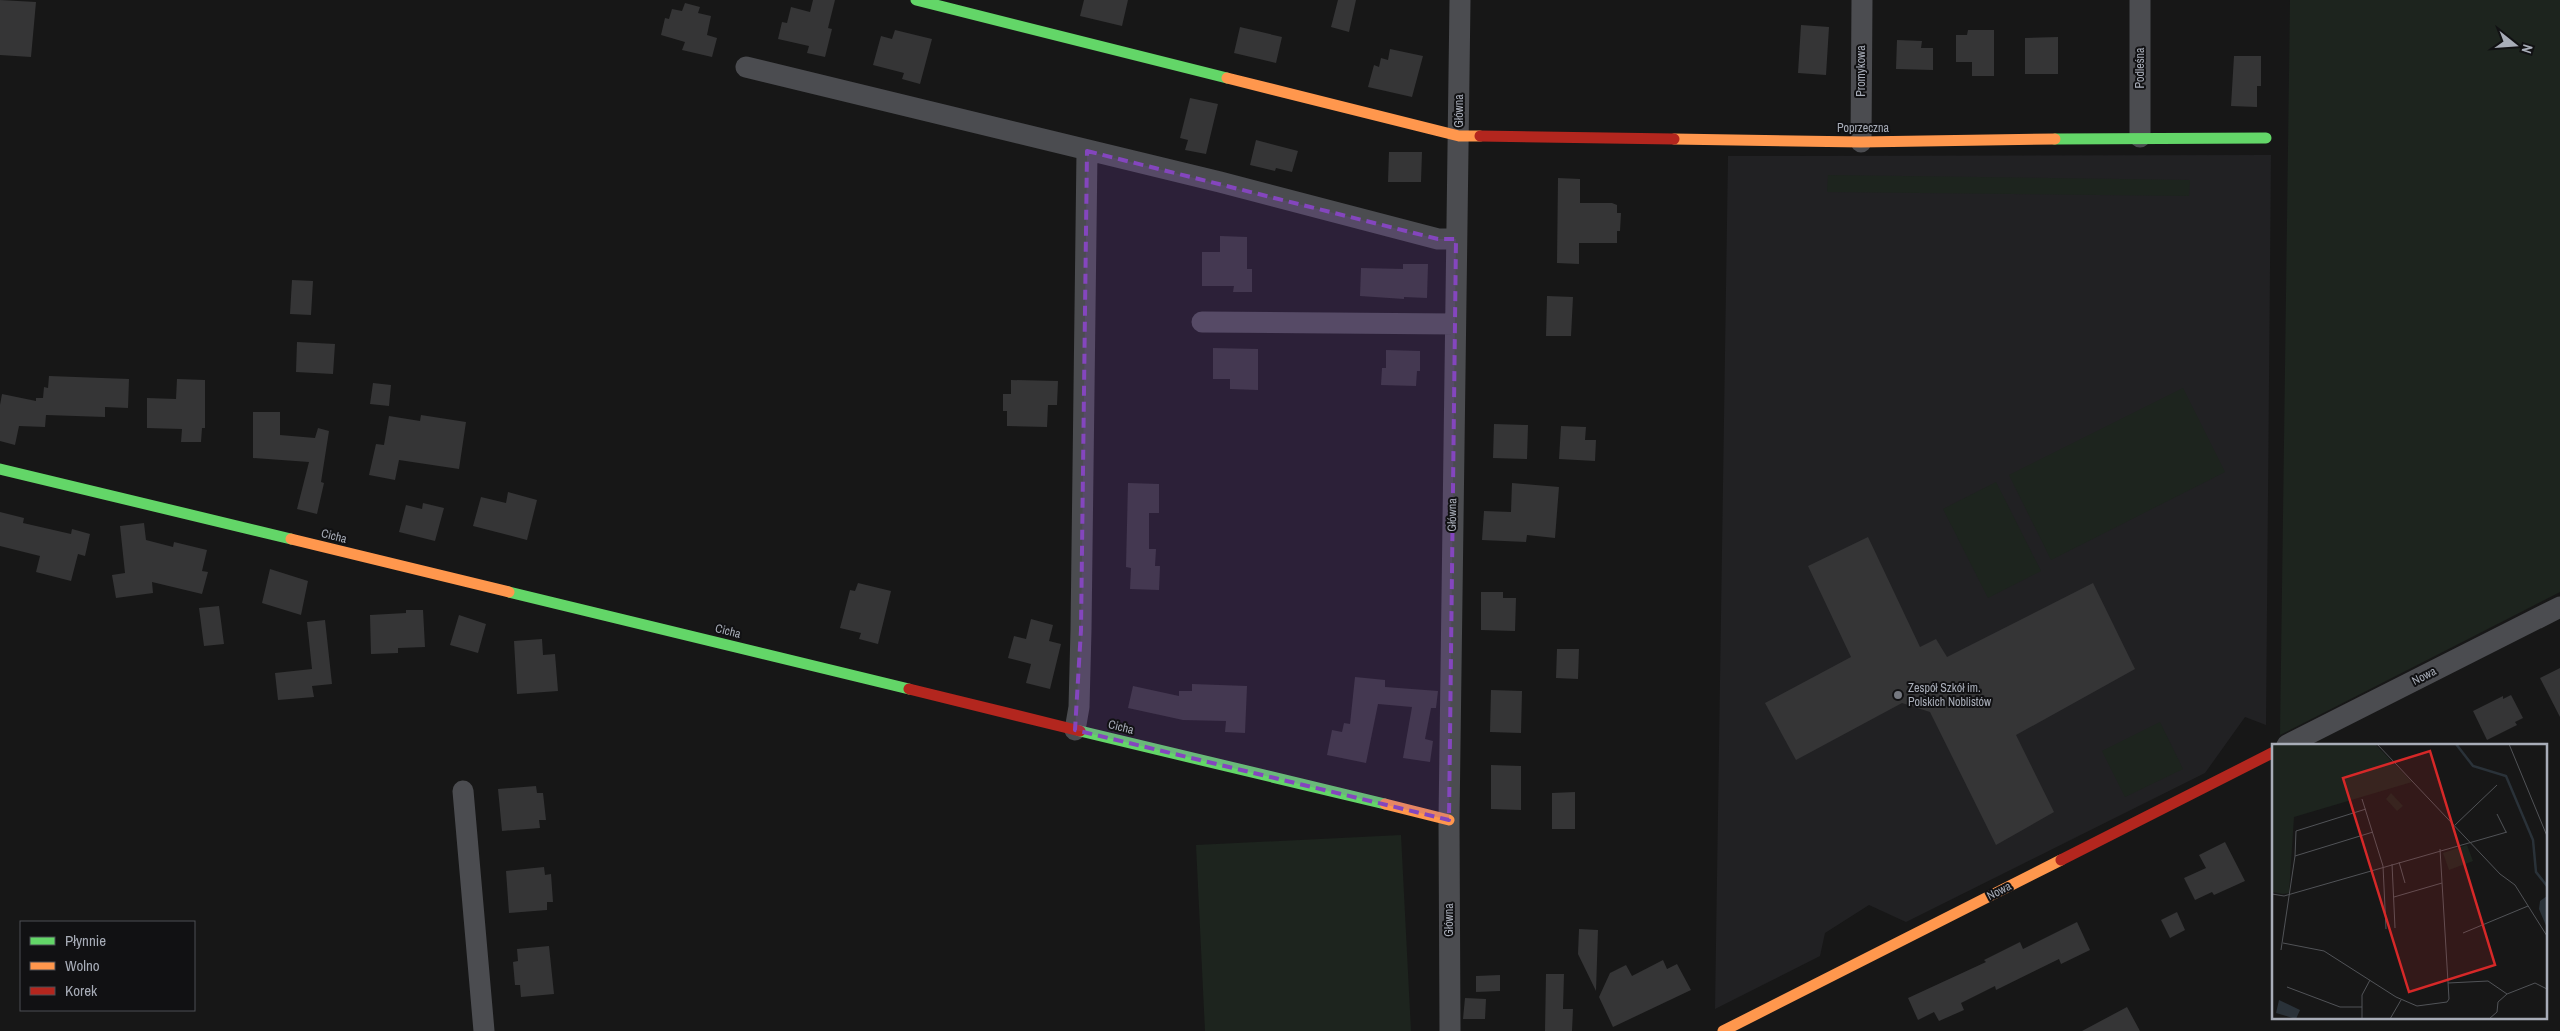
<svg xmlns="http://www.w3.org/2000/svg" width="2560" height="1031" viewBox="0 0 2560 1031" font-family="'Archivo Narrow',sans-serif">
<style>
.built{fill:#212123}
.green{fill:#1d241e}
.building{fill:#353536}
.lines{fill:none;stroke-linecap:round;stroke-linejoin:round}
.street{stroke:#4b4c50;stroke-width:21}
.fast{stroke:#63d668;stroke-width:11}
.slow{stroke:#ff974d;stroke-width:11}
.jam{stroke:#b3261e;stroke-width:11}
.marked{fill:#8446be;fill-opacity:0.2;stroke:#8446be;stroke-width:4;stroke-dasharray:10 6;stroke-linejoin:round}
.poi-dot{fill:#757880;stroke:#111113;stroke-width:2}
.labels{text-anchor:middle;dominant-baseline:central;stroke-width:4;stroke-linejoin:round;paint-order:stroke}
.street-label{font-size:12px;fill:#a8adb8;stroke:#111113}
.poi-label{font-size:12px;fill:#a8adb8;stroke:#111113;text-anchor:start}
.inset-river{fill:none;stroke:#2a3239;stroke-width:2.5}
.inset-road{fill:none;stroke:#515357;stroke-width:1}
.view{fill:#d62828;fill-opacity:0.15;stroke:#d62828;stroke-width:2.5}
.inset-edge{fill:none;stroke:#a8adb8;stroke-width:2.5}
</style>
<rect width="100%" height="100%" fill="#171717"/>
<path class="built" d="M2271,155L2266,725L2245,717L2205,773L1906,922L1869,905L1825,933L1820,956L1715,1009L1728,156Z"/>
<path class="green" d="M2290,0H2560V592L2280,735Z
M1828,175L2190,180L2189,196L1827,192Z
M2183,388L2225,472L2051,560L2009,475Z
M1996,482L2041,571L1988,598L1943,509Z
M2160,722L2183,769L2125,797L2102,751Z
M1401,835L1411,1031H1205L1196,845Z"/>
<path class="building" d="M0,0L36,2L31,57L0,55Z
M813,0H835L828,28L832,29L825,57L807,53L809,46L778,39L782,22L787,23L791,7L810,12Z
M1084,0H1128L1122,26L1080,16Z
M1338,0H1356L1349,32L1331,27Z
M685,3L700,7L698,13L711,16L707,35L717,38L712,57L682,50L685,42L661,35L665,18L669,19L672,9L682,11Z
M1801,25L1829,27L1826,75L1798,73Z
M1240,27L1282,37L1276,63L1234,53Z
M895,30L932,39L920,84L902,79L904,73L873,65L881,36L892,39Z
M1968,30H1994V76H1972V62H1956V35H1967Z
M2058,37V74H2025V38Z
M1897,40L1922,41L1921,48H1933V70L1896,69Z
M1390,49L1423,56L1412,97L1368,87L1374,65L1379,67L1381,58L1388,60Z
M2234,56H2261V86H2257V107L2231,106Z
M1190,98L1218,104L1206,154L1185,150L1188,140L1180,138Z
M1256,140L1298,151L1292,172L1276,168L1275,171L1250,165Z
M1389,152H1422L1421,182H1388Z
M1558,178L1580,179V203H1612L1617,205V213H1621L1620,231H1617V243H1579V264L1557,263Z
M1220,236L1247,237V269H1252V292H1233L1234,286H1202V252H1220Z
M1403,264H1428L1427,298L1404,297V299L1360,296L1361,268L1403,269Z
M292,280L313,281L311,315L290,314Z
M1547,296L1573,297L1571,336H1546Z
M297,342L335,344L333,374L296,372Z
M1213,348L1258,349V390L1230,389V379H1213Z
M1386,350L1420,351V371H1417L1416,386L1381,385L1382,368H1386Z
M49,376L129,379L128,408L105,407V417L46,415L45,427L19,426L15,445L0,441V405L2,394L36,401V398H43L44,387L48,388Z
M177,379L205,380V428H202L201,442H181L182,429L147,428V398L176,399Z
M1011,380L1058,381L1057,405H1048L1047,427L1007,426V411H1003V394H1011Z
M373,383L391,385L389,406L370,404Z
M253,412H280V435L315,438L318,428L329,431L321,482L324,483L317,514L297,509L309,462L253,458Z
M421,415L466,422L459,469L399,460L395,480L369,475L376,444L384,445L389,416L420,421Z
M1494,424L1528,425L1527,459L1493,458Z
M1561,426L1586,427L1585,440H1596L1595,461L1559,459Z
M1128,483L1159,484V513H1149V549H1156L1155,566H1160L1159,590L1130,589L1131,568L1126,567Z
M1512,483L1559,487L1555,538L1527,535L1526,542L1482,540L1484,511L1511,512Z
M508,492L537,500L527,540L473,526L481,497L506,503Z
M423,503L444,508L435,541L399,532L406,505L422,509Z
M0,512L24,518L23,523L71,534L72,529L90,534L85,556L78,554L71,581L36,572L40,556L0,546Z
M144,523L146,540L173,547L174,542L207,550L202,571L208,572L202,594L152,582L153,593L116,598L112,575L125,573L120,526Z
M1868,537L1920,647L1936,639L1947,657L2093,583L2135,669L2016,735L2054,812L1996,845L1930,712L1902,703L1796,760L1765,703L1851,657L1808,566Z
M270,569L308,581L301,615L262,603Z
M858,583L891,591L878,644L859,639L861,633L840,628L850,590L855,591Z
M1481,592H1503V598H1516L1515,631L1481,630Z
M219,606L224,644L204,646L199,608Z
M406,610H423L425,647L398,648V653L371,654L370,615L406,613Z
M459,615L486,624L478,653L450,645Z
M1031,619L1053,625L1049,641L1061,644L1050,689L1026,683L1031,664L1008,658L1014,636L1026,639Z
M325,620L332,684L312,686L314,697L278,700L275,673L312,669L307,622Z
M542,639L543,655L555,654L558,691L517,694L514,641Z
M1557,649H1579L1578,679L1556,678Z
M2560,668V717L2540,678Z
M1355,677L1385,680V687L1438,691L1436,708H1431L1425,739L1433,741L1430,762L1403,758L1412,707L1378,704L1366,763L1327,755L1332,730L1342,732L1344,723L1350,724Z
M1192,684L1247,686L1245,733L1225,732L1226,721L1183,720L1128,708L1133,686L1179,696V691H1192Z
M1491,690L1522,691L1521,733L1490,732Z
M2511,695L2523,718L2515,722L2517,725L2487,740L2473,711L2503,696V699Z
M1491,765L1521,766V810L1491,809Z
M536,786L537,793H543L546,820H539L540,828L502,831L498,789Z
M1575,792V829H1552V793Z
M2225,842L2245,881L2214,895L2212,892L2195,900L2184,878L2206,868L2199,855Z
M544,867L545,875L551,874L553,902H547V910L509,913L506,871Z
M2177,912L2185,930L2170,938L2161,920Z
M2077,922L2090,950L2061,964L2059,959L1996,990L1995,986L1961,1003L1964,1010L1939,1021L1934,1012L1918,1020L1908,998L1986,962L1984,960L2020,942L2023,949Z
M1579,929L1598,930L1596,991L1578,954Z
M549,946L554,994L521,997L520,985H515L513,962L518,961L517,949Z
M1663,960L1667,969L1677,964L1691,990L1613,1027L1599,997L1610,973L1626,965L1632,976Z
M1546,974H1564L1563,1009H1573L1572,1031H1545Z
M1500,975V991L1476,992V976Z
M1465,998L1486,999L1485,1019H1463Z
M2127,1007L2140,1031H2082Z"/>
<g class="lines">
<path class="street" d="M2140,0V137
M746,67L1220,182L1438,239H1456
M1861,142L1862,0
M1202,322L1455,324
M1075,730L1079,707L1081,630L1087,151
M2287,745L2560,607
M463,791L484,1031
M1450,1031L1449,820L1460,0"/>
<path class="fast" d="M916,0L1227,78
M2055,139L2266,138
M0,469L291,539
M509,592L909,689
M1080,731L1385,804"/>
<path class="slow" d="M1227,78L1459,136H1480
M1674,139L1861,142L2055,139
M291,539L509,592
M1385,804L1449,820
M1723,1031L2061,860"/>
<path class="jam" d="M1480,136L1674,139
M909,689L1080,731
M2061,860L2274,752"/>
</g>
<path class="marked" d="M1087,151L1438,239H1456L1449,820L1075,730L1081,630Z"/>
<circle class="poi-dot" cx="1898" cy="695" r="5"/>
<g class="labels">
<g class="street-label">
<text transform="translate(2140 68) rotate(-90)">Podleśna</text>
<text transform="translate(1861 71) rotate(-90)">Promykowa</text>
<text transform="translate(1459 111) rotate(-90)">Główna</text>
<text x="1863" y="128">Poprzeczna</text>
<text transform="translate(1452 515) rotate(-89)">Główna</text>
<text transform="translate(334 536) rotate(14)">Cicha</text>
<text transform="translate(728 631) rotate(14)">Cicha</text>
<text transform="translate(2424 676) rotate(-27)">Nowa</text>
<text transform="translate(1121 727) rotate(14)">Cicha</text>
<text transform="translate(1999 891) rotate(-27)">Nowa</text>
<text transform="translate(1449 920) rotate(-90)">Główna</text>
</g>
<g class="poi-label">
<text x="1908" y="688">Zespół Szkół im.<tspan x="1908" dy="14">Polskich Noblistów</tspan></text>
</g>
</g>
<g transform="translate(2272 744)">
<rect width="275" height="275" fill="#171717"/>
<path d="M0,0H103L140,38L22,73L17,149L11,150L0,148ZM119,49L131,62L125,67L114,55ZM195,101L201,117L177,126L171,109Z" fill="#1d241e"/>
<path d="M275,152V184L267,165L268,157ZM7,256L28,266L24,275L4,269Z" fill="#2a3239"/>
<path class="inset-river" d="M184,0L201,22L234,32L261,96L264,128L275,142"/>
<path class="inset-road" d="M105,0L228,130L243,141L275,192M237,0L275,92M90,55L111,122L114,185M225,70L234,88M183,81L225,41M23,112L101,88M127,118L133,139M120,120L123,184M0,150L12,152L235,88M122,153L170,139M191,189L256,162M11,199L52,207L124,253L145,262L175,258L177,255L168,105M9,206L23,112L24,87L94,65M176,239L216,237L235,250L263,239L275,245M15,243L68,263H90M90,275V251L98,236M118,275L129,256M217,275L225,268L226,258L235,250"/>
<path class="view" d="M158,7L223,221L137,248L71,34Z"/>
<rect width="275" height="275" class="inset-edge"/>
</g>
<rect x="20" y="921" width="175" height="90" fill="#111113" stroke="#4d4f55"/>
<rect x="30" y="937" width="25" height="8" fill="#63d668" stroke="#4d4f55"/>
<text x="65" y="946" font-size="15" fill="#a8adb8">Płynnie</text>
<rect x="30" y="962" width="25" height="8" fill="#ff974d" stroke="#4d4f55"/>
<text x="65" y="971" font-size="15" fill="#a8adb8">Wolno</text>
<rect x="30" y="987" width="25" height="8" fill="#b3261e" stroke="#4d4f55"/>
<text x="65" y="996" font-size="15" fill="#a8adb8">Korek</text>
<g transform="translate(2515 45) rotate(107)" stroke="#111113" stroke-width="4" paint-order="stroke">
<path d="M0-4L9 19L0 12L-9 19Z" fill="#a8adb8"/>
<text y="-8" font-size="14" font-weight="bold" text-anchor="middle" fill="#a8adb8">N</text>
</g>
</svg>
